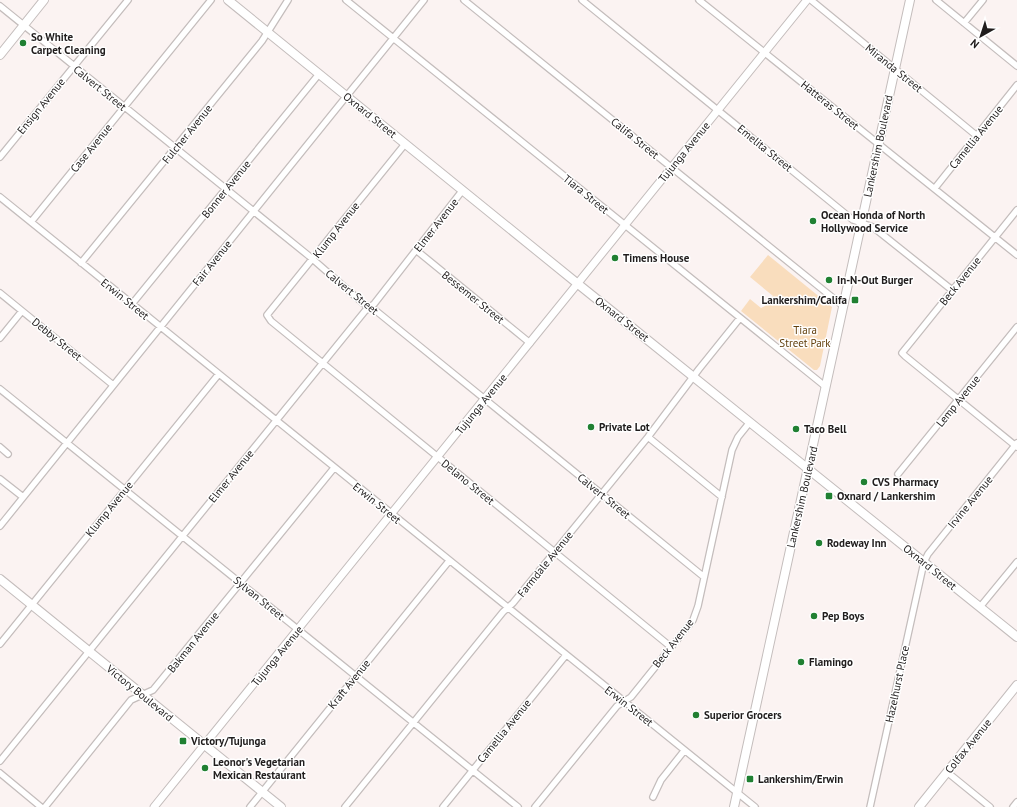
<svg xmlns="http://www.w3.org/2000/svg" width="1017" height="807" viewBox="0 0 1017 807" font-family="'PT Sans',sans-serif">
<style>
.green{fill:#f9ddbd}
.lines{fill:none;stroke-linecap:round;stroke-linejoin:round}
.minor-casing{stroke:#c4bdbc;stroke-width:8}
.tertiary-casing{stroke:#c4bdbc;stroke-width:9}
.secondary-casing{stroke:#c4bdbc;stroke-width:10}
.primary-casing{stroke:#c4bdbc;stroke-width:10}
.minor{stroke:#fff;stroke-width:5.5}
.tertiary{stroke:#fff;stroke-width:7}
.secondary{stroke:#fff;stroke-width:8}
.primary{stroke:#fff;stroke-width:8}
.poi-dot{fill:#208032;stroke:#fff;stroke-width:1.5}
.labels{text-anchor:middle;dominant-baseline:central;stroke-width:3;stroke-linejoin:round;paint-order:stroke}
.poi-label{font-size:11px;font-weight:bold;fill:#201d1d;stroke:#fff;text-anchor:start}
.street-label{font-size:11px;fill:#201d1d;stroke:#fff}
.park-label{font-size:11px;fill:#623f0c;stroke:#fff}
</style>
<rect width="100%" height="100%" fill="#fbf3f2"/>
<path class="green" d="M768,255L832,307L820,366L817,370H814L741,311L750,299L761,308L765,306L773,296L750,277Z"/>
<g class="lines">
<g class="minor-casing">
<path id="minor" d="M346,0L826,387
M464,0L843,306
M582,0L853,220L873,227L952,290
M699,0L1017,255
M811,0L977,136
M936,0L1017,66
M0,6L309,256L364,304L375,310L704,577
M964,23L983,0
M405,144L267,315L271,321L671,647
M0,157L128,0
M935,188L1017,85
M0,197L755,807
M31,222L211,0
M416,250L530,343
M81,263L262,41L288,0
M0,293L113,385
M132,304L319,74
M0,338L22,311
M0,389L518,807
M648,437L722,497
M0,447L8,454
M1017,447L905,356L902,353L1017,210
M898,474L1017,327
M0,479L23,497
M0,526L424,0
M980,607L1017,562
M0,644L218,375
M0,761L365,311L374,304L462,191
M947,772L990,807
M0,773L41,807
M653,797L661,780L684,751
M45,807L131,700L153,690L334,468
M250,807L449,561
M345,807L503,612L513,603L648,437L699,369L740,318
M443,807L566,655
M535,807L617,706L631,697L693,620L698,606L732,450L738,437L750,422
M870,807L924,562L928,554L1017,443
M1013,807L1017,802"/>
</g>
<g class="tertiary-casing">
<path id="tertiary" d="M154,807L807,0"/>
</g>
<g class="secondary-casing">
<path id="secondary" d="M228,0L578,284L1017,637
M0,55L44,0
M0,579L281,807
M919,807L1017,685"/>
</g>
<g class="primary-casing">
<path id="primary" d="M734,807L910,0"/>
</g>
<use href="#minor" class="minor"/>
<use href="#tertiary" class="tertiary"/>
<use href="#secondary" class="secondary"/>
<use href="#primary" class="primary"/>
</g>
<g class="poi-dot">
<circle cx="23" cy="43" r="4"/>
<circle cx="813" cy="221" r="4"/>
<circle cx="615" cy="258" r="4"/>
<circle cx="829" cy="280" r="4"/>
<rect x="851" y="296" width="8" height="8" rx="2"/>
<circle cx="591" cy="427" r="4"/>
<circle cx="796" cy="429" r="4"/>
<circle cx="864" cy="482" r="4"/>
<rect x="825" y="492" width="8" height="8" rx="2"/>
<circle cx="819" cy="543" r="4"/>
<circle cx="814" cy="616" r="4"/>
<circle cx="801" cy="662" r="4"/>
<circle cx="696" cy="715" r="4"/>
<rect x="179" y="737" width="8" height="8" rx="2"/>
<circle cx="205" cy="768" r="4"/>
<rect x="746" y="775" width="8" height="8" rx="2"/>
</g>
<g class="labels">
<g class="poi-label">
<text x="31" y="37">So White<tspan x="31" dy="13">Carpet Cleaning</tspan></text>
<text x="821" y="215">Ocean Honda of North<tspan x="821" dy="13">Hollywood Service</tspan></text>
<text x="623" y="258">Timens House</text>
<text x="837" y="280">In-N-Out Burger</text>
<text x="847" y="300" text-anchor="end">Lankershim/Califa</text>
<text x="599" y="427">Private Lot</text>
<text x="804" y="429">Taco Bell</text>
<text x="872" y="482">CVS Pharmacy</text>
<text x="837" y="496">Oxnard / Lankershim</text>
<text x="827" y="543">Rodeway Inn</text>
<text x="822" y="616">Pep Boys</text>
<text x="809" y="662">Flamingo</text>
<text x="704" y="715">Superior Grocers</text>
<text x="191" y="741">Victory/Tujunga</text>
<text x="213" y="762">Leonor's Vegetarian<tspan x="213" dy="13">Mexican Restaurant</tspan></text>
<text x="758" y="779">Lankershim/Erwin</text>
</g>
<g class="street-label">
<text transform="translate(894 68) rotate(39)">Miranda Street</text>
<text transform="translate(100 88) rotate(39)">Calvert Street</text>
<text transform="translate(830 105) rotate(39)">Hatteras Street</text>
<text transform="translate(41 106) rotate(-51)">Ensign Avenue</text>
<text transform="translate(370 115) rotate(39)">Oxnard Street</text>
<text transform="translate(187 134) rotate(-51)">Fulcher Avenue</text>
<text transform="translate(976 137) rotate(-51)">Camellia Avenue</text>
<text transform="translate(635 138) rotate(39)">Califa Street</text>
<text transform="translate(878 146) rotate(-78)">Lankershim Boulevard</text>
<text transform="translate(91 148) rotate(-51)">Case Avenue</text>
<text transform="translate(765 148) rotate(39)">Emelita Street</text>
<text transform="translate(684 152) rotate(-51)">Tujunga Avenue</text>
<text transform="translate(226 189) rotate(-51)">Bonner Avenue</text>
<text transform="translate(586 194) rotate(39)">Tiara Street</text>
<text transform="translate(436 225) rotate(-52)">Elmer Avenue</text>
<text transform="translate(336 230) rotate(-52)">Klump Avenue</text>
<text transform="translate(212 263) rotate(-51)">Fair Avenue</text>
<text transform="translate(960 281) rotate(-51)">Beck Avenue</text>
<text transform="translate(352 292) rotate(39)">Calvert Street</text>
<text transform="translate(473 297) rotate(39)">Bessemer Street</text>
<text transform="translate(125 299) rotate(39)">Erwin Street</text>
<text transform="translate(622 319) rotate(38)">Oxnard Street</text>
<text transform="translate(57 339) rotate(39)">Debby Street</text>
<text transform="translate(958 401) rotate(-51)">Lemp Avenue</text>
<text transform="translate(481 404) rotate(-51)">Tujunga Avenue</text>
<text transform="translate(231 476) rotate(-51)">Elmer Avenue</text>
<text transform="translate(468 482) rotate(39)">Delano Street</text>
<text transform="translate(604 496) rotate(39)">Calvert Street</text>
<text transform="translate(802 497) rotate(-77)">Lankershim Boulevard</text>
<text transform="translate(970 502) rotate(-51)">Irvine Avenue</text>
<text transform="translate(377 503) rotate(39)">Erwin Street</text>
<text transform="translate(109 509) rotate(-51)">Klump Avenue</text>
<text transform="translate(545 564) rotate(-51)">Farmdale Avenue</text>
<text transform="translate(930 567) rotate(39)">Oxnard Street</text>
<text transform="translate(259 598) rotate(39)">Sylvan Street</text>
<text transform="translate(193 642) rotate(-51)">Bakman Avenue</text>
<text transform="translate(673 643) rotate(-52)">Beck Avenue</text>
<text transform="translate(277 656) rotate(-51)">Tujunga Avenue</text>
<text transform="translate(349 684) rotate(-51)">Kraft Avenue</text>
<text transform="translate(897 684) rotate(-78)">Hazelhurst Place</text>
<text transform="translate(140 693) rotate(39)">Victory Boulevard</text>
<text transform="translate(629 706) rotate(38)">Erwin Street</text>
<text transform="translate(504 731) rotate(-51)">Camellia Avenue</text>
<text transform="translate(968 746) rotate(-51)">Colfax Avenue</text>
</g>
<g class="park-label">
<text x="805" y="330">Tiara<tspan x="805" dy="13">Street Park</tspan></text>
</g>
</g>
<g transform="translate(981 36) rotate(219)" stroke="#ffffff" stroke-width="3" paint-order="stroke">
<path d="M0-3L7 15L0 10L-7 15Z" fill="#201d1d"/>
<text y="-6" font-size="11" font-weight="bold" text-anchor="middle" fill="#201d1d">N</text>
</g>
</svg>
